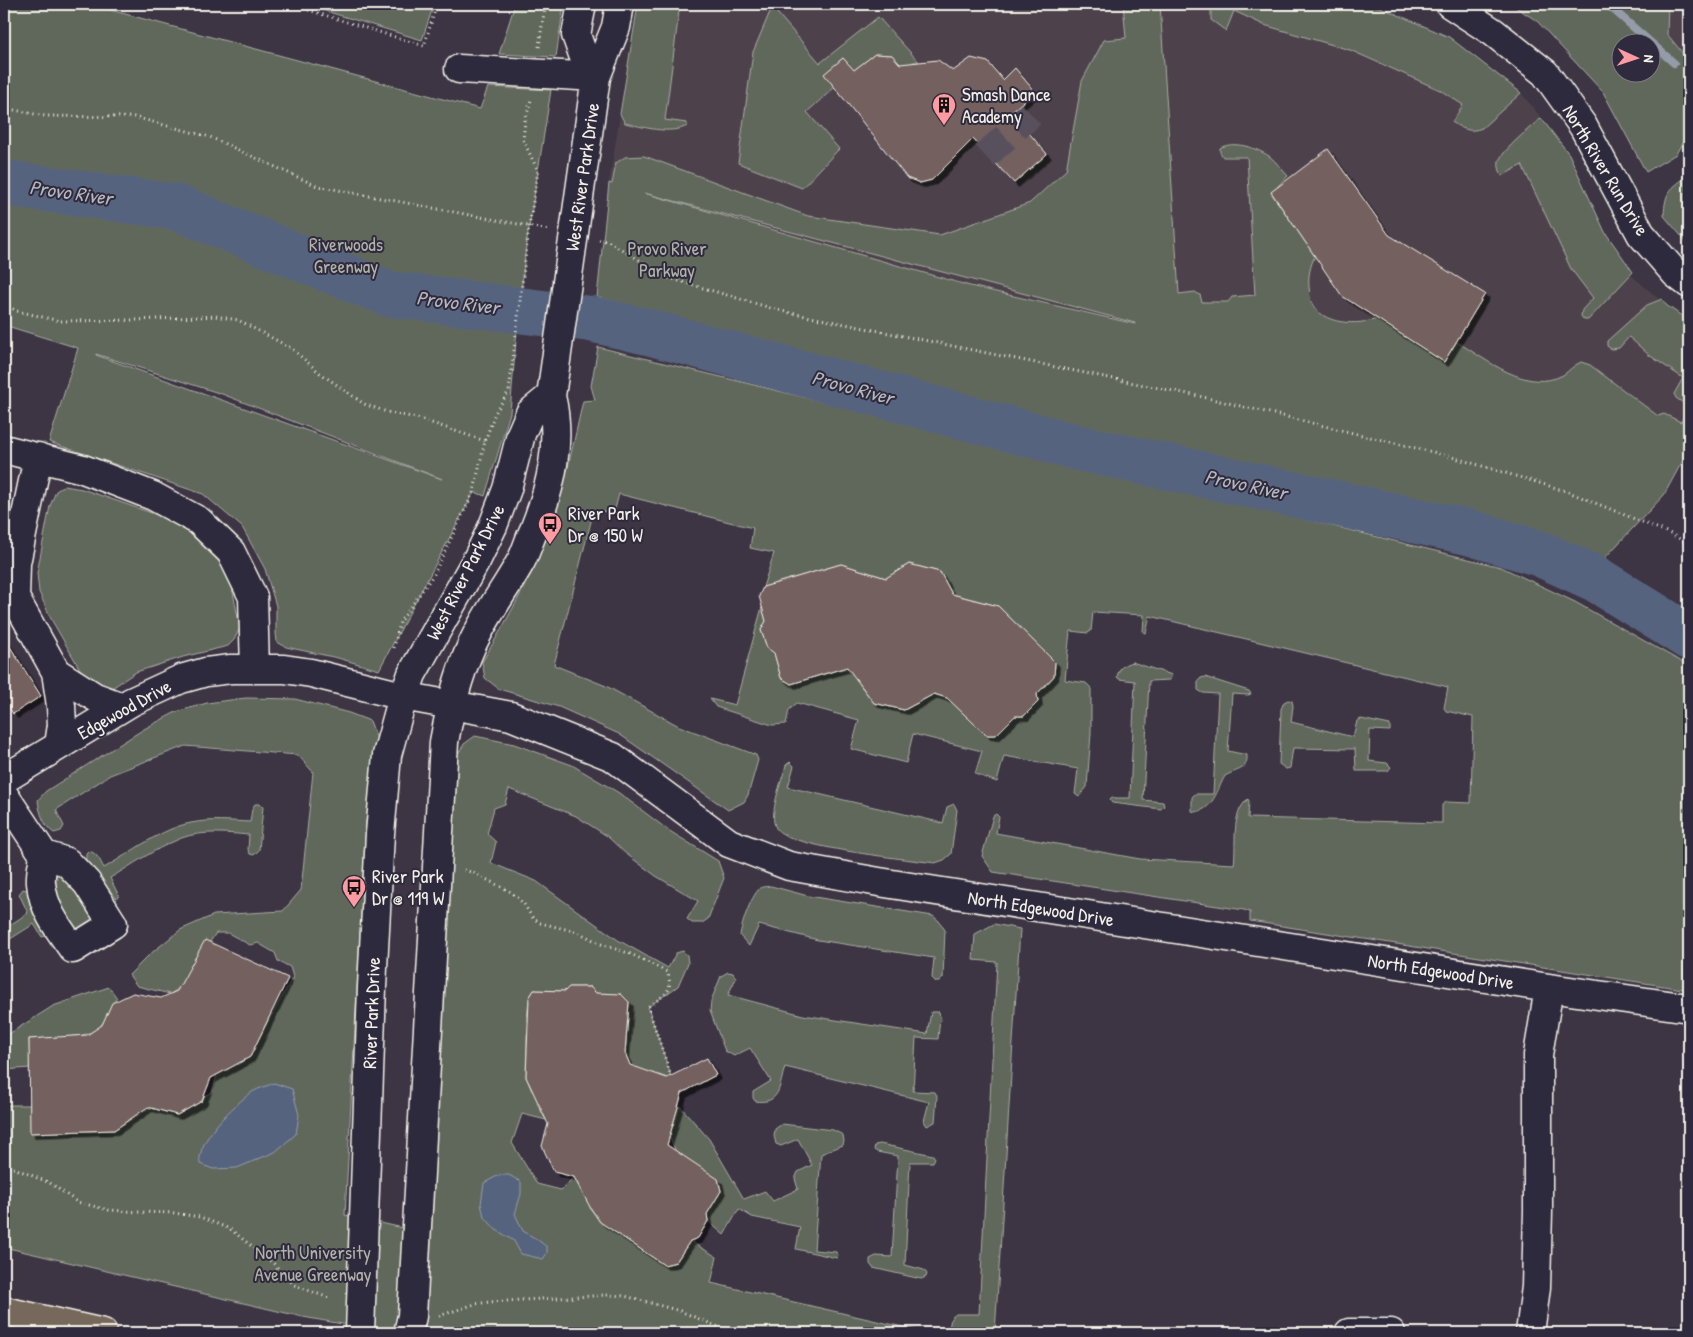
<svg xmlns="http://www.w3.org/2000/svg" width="1693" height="1337" viewBox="0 0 1693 1337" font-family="'Patrick Hand',sans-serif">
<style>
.built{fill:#4d424c}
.green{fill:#60685c;stroke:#aaaca2;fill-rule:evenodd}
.water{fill:#56637f;stroke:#959ca9}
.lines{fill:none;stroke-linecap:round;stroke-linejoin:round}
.stream{stroke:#959ca9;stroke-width:8}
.river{stroke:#56637f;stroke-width:46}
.building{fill:#73615f;stroke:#f4f1e8;filter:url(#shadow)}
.minor-tunnel{stroke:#58515d;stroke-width:28;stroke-dasharray:28 14;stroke-linecap:butt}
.minor-casing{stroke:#f4f1e8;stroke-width:31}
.highway-casing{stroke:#f4f1e8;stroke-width:31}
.path{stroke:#f4f1e8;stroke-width:3;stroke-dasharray:1 4;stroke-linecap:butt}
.minor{stroke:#2f2a3d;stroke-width:28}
.highway{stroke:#76695c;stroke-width:28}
.labels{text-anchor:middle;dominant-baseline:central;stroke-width:4;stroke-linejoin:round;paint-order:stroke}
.poi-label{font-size:19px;fill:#f4f1e8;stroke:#2f2a3d;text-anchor:start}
.street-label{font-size:19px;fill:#f4f1e8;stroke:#2f2a3d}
.park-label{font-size:19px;fill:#b1b3a9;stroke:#2f2a3d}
.water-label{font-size:20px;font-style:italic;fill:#b5b8be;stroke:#2f2a3d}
</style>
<defs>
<filter id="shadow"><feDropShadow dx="4.5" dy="4.5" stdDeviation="0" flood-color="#0009"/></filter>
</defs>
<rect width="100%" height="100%" fill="#3d3544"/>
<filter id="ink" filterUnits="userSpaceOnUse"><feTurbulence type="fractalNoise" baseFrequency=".02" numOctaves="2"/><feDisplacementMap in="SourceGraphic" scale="10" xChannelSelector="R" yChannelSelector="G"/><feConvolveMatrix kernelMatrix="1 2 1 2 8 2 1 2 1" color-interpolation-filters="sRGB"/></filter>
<g filter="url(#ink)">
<path class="built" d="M638,4H1359L1449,37L1518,89L1559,140L1590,209L1623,268L1668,307L1689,321V449L970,286L609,183Z
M1668,4H1689V61L1667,34Z"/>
<path class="green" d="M4,4H88L480,109L488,87L551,90L526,246L516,340L510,413L485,496L474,492L379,670L338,658L286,647L277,642L276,633V606L265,569L242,527L203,494L49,442L78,348L4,325ZM96,354L222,394L442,479L96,355Z
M302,4H434L422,40Z
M515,4H564L556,57L499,54Z
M638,4H680L665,120L687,123V126C671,135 642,127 625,123L620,114Z
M1123,4H1160L1179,294L1195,292L1200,295L1202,302H1228L1232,297L1255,295L1247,157H1223L1220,152V148C1234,140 1256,148 1269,156C1276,161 1282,170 1288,176L1271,193L1315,256C1310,266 1308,276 1309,287C1310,292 1309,298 1311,302C1323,326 1357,325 1378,319L1444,362L1457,342C1486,359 1527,394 1563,375C1569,371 1574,365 1581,362L1590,365L1658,416L1664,414L1681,422L1689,407L1676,398L1674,394L1683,378L1649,355L1629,337L1619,348L1611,349L1607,346V341L1647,305L1662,299L1666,305L1689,321V449L1664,495L1602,561L1553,536L1474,514L1082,427L597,297L609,183L612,184L616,163L625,157L644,156L808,216L940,235L1030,203L1066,170L1082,81L1104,40L1126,38ZM644,193L1135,323V324L970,286Z
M1211,4H1373L1449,37L1521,93L1482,128C1470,133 1462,129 1452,122L1463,105L1440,90L1350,50L1264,25L1234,11L1226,31L1211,20Z
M1511,4H1668L1667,34L1689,61L1688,132L1676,154L1646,172L1603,92L1537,21ZM1620,42H1650V72H1620Z
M772,7L820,63L878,17L919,62H913L904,69L892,55L875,54L854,70L843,58L825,74L835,87L807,112L839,149L802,188L738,163L753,52Z
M1541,118L1569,154L1605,232L1633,272L1588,320H1584L1581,316L1582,310L1593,298L1571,269L1522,165L1502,176C1500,171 1498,167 1499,161C1502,151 1532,126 1541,118Z
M1689,174V245L1664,216C1665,190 1670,190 1689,174Z
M598,347L1501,567L1575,602L1689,666V990L1250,921V912L1244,910L993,872L982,856L993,816L996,814L999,817L996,833L1140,859L1234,864C1237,844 1230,814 1248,799L1249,801L1248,818L1442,823V805L1446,802L1471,803L1473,717L1446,711L1444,708L1448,687L1150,616L1146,633H1144L1143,632L1144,615L1093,612L1091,631L1088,633L1070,631L1065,680L1086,683L1091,688V733L1087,787L1079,797L1075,794L1078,769L1004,756L997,782L975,774L982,751L913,734L906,763L851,749L859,720L797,703L789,710L786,724L772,725L716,707L710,699L735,705L762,607L766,621L761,630L767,648L774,653L781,678L791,684L842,669L863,675L860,685L874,703L904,710L922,701L926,692L947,698L986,735H996L1015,716H1024L1032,707L1037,694L1054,676L1055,662L998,606L952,594L940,572L909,564L886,578L841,564L763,587L774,553L750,548L753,528L619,494L614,513L594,510L554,665L606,686L679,726L756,755L758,760L748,795L744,802L728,810L619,734L559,707L499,689L485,678L482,662C505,623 528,584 544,542C563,497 572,449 583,401L595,400L591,386Z
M64,486L82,489L169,519L210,546L231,582L240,628L234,640L228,646L183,657L136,672L112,688L101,687L84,676L51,619L39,592L37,573L50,506L56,491Z
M1132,662L1172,675L1170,680L1149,681L1143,800L1163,802L1164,806L1161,809L1112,803L1110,800L1112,798H1130L1135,681L1119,679L1117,677C1119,668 1122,665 1132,662Z
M1205,677L1249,691L1251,694L1248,695L1232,694L1228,751L1247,755C1248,771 1237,769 1225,776C1217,790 1213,810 1195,812L1192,811V797L1195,794H1213L1218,694L1203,693L1198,690V681L1201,678Z
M246,698L295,699L349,713L370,721L377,739L366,821L345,1215L430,1234L457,755L464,744L475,736L514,744L572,765L619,793L668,830L718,861L724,878L708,919L702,923H692L687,919L698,901L656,876L625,853L607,836L576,816L509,789L505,804L494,808L487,834L496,842L491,863L536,881L618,940L668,968L676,953L683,951L687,955L688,963L678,986L648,1007L671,1076L667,1078L634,1076L625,1053L626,1038L620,1030L628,1025L629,1002L596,993L590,987H569L565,991L534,990L529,998L527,1020L534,1027L527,1034L526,1077L532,1091L541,1094L537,1103L546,1120L522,1114L512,1143L537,1184L561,1190L574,1177L583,1195L593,1197L590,1208L600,1222L664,1265L676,1262L690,1241L717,1257L711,1283L929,1333H393L303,1317L4,1247V1105H38L46,1127L117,1128L160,1102L185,1108L212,1092L219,1068L255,1045L293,977L290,967L278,961L275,953L258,943L250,945L228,933H216L178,989L170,994L137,986L129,975L149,955L180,930L214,915L283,911L301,890L313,772L298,755L185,746L110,775L56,810L64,826L61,831L54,833C44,827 39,811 38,800L46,791L144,729L176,712L207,703Z
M1288,700L1292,701L1293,706L1291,722L1353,737L1357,721L1361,719L1390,725V731L1370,730L1369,761L1387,763L1391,767L1388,771H1356L1355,749L1293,748L1290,768L1286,769L1279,764L1281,709L1284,702Z
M790,762L794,766L788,787L943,823L947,807L954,804L957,810L951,854L944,860L935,863C908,859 788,848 776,828C768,815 782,780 786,765Z
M255,804H259L263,807L259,850L254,855L250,854L248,850L249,835C226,833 198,830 177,840C153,850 132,865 110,878L119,896L116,898L86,861V853L88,851C97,852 100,861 104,868C130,853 162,828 191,823C211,819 230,821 250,822L252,809Z
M60,871L96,914L94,921L80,929L72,928L63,913L51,875L53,872Z
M771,886L808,896L933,916L939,921L945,930L943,978L939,982H936L932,978L934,958L818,940L759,925L749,946L740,936C741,925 752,892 762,887C763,887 770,886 771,886Z
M23,889L30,891L47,932L46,936L42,937L34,924L4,943V929L28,913L19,894Z
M994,924L1020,929L995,1333H948L951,1318L956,1314H979L997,962L973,960L975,934Z
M728,972L733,973L736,978L728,995L803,1015L927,1034L931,1012H939L940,1017L938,1039L916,1038L913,1091L935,1092L937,1096L935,1122L927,1126L924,1121L929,1102L785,1067C779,1085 781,1105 755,1101L753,1098V1092L771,1081L750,1048L734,1056L725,1051L710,1011L711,1001L721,976Z
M109,987L117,998C109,1006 108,1017 101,1025C87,1041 50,1038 29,1039L30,1068L4,1070V1037L53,1006Z
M680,1106L709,1139L744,1199L765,1191L773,1201L798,1189L795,1179L798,1172L812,1165L798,1139L781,1146L776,1144L774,1136L775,1129L782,1124L833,1130L843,1135L844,1141L843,1145L821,1154L814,1250L836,1252L838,1255L837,1258L796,1249L800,1227L752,1217L739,1209L724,1235L708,1221L666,1130L673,1127Z
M880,1144L933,1155L935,1158L933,1162H910L905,1265L924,1270L927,1274L926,1277L921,1279L873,1268L870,1264V1259L876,1256L892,1257L898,1156L877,1152L874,1150L875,1145Z"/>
<path class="water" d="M274,1083L292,1089L299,1115L296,1134L275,1152L237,1168L213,1169L200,1164C196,1140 234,1105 252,1092C259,1088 267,1086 274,1083Z
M499,1175H509L521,1182V1194L515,1214L523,1231L538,1240L547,1247V1253L543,1259L521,1254L514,1241L495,1229L484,1216L481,1204L484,1183Z"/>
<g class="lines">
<path class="stream" d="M1607,4L1674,63"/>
<path class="river" d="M4,183L176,207L389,294L591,319L648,332L1080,448L1468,532L1541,554L1596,579L1689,637"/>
</g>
<path class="building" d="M875,54L892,55L900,64L938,60L953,71L971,58L988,62L1003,80L1015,68L1035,92L1011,112L1047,154L1014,183L973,139L932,180L920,183L907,178L824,74L843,58L854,70Z
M1328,149L1389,235L1485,294L1444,362L1342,296L1271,192Z
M841,564L886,578L909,564L940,572L952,594L998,606L1055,662L1054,676L1037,694L1038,702L1024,716H1015L996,735H986L947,698L934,694L904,710L874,703L847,667L791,684L781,678L774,653L767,648L761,630L766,621L759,596L763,587Z
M4,637L41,696L13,714L4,699Z
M205,940L288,978L250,1057L211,1078L202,1101L177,1115L148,1107L114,1130L30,1133L29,1039L87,1035L102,1025L112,1003L133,993L161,998L177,991Z
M569,987H590L596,993L621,994L629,1002L625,1053L630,1065L667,1078L707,1058L716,1075L682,1093L667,1145L718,1179L721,1191L707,1214L708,1221L698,1238L690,1241L676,1262L664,1265L600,1222L590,1207L574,1177L554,1172L542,1146L548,1124L526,1077L529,998L534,990L565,991Z"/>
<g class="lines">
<path class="minor-tunnel" d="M985,156L1031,114"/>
<g class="minor-casing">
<path id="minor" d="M582,4L576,35L585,60L596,77
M1450,4L1493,32L1545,73L1583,126L1641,234L1676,274L1689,284
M459,69L596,77
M4,449L83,469L153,496L199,521L231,552L253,597L255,669
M38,457L16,563L15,598L56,672L61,706L62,725L59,745
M56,672L95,697L122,707
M4,779L131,702L181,679L206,672L231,669H284L311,673L403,696L511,716L613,757L729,843L789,866L879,882L1549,988L1689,1008
M4,795L44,855L67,862L87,883L113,924L73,949C58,928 43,909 41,883C40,874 43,864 44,855
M360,1333L372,987L380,834L387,755L399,711L412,674L477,559L493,526L507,489L521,434L530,413L551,396
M408,1333L412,1316L444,742C450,710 457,678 471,647C484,617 505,590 521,561C526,552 529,540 534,530C551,487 562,442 551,396L596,77L616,27L620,4
M1349,1333H1391
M1530,1333L1536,1287L1538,1211V1055L1549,988"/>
</g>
<g class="highway-casing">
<path id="highway" d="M4,1311L103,1333"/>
</g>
<path class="path" d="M289,4L424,46L437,4
M539,47L543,18L547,4
M4,108L45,116L134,117L210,137L317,186L549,230
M599,240L608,241L669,278L781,311L1203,397L1445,455L1566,491L1669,533L1689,544
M4,304L17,311L60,321L135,320L215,316L238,320L291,348L320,373L364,404L390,413L417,418L485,441
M394,648L400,622L434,574L474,491L485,441L495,413L509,391L529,227L538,171L523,140L525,121L531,100
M464,870L474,873L511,892L524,904L532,917L540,923L578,932L601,944L631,954L667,972C675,993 663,995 648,1007L671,1076
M4,1164L50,1183L77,1202L109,1210L139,1212L174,1213L200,1217L230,1229L274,1264L294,1285L329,1298
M439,1316L475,1304L489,1302L608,1295L625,1296L680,1311L733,1333"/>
<use href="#minor" class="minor"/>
<use href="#highway" class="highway"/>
</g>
</g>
<defs>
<g id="building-pin" transform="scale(1.25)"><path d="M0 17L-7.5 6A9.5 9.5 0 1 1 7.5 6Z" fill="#ff9aa2" stroke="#2f2a3d"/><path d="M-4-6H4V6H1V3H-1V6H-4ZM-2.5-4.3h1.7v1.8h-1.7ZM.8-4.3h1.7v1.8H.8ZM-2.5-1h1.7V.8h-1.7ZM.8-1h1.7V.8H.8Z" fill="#111"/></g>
<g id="bus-pin" transform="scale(1.25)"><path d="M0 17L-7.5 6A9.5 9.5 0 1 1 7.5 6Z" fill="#ff9aa2" stroke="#2f2a3d"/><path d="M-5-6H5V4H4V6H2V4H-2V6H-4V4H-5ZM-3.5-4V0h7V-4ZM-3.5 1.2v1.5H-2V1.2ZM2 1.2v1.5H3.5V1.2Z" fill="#111"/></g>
</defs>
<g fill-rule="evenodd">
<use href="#building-pin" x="944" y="105"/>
<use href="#bus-pin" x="550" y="524"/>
<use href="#bus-pin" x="354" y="887"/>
</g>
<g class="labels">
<g class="poi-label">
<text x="962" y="94">Smash Dance<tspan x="962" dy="22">Academy</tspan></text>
<text x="568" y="513">River Park<tspan x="568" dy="22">Dr @ 150 W</tspan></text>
<text x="372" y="876">River Park<tspan x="372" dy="22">Dr @ 119 W</tspan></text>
</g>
<g class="street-label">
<text transform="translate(1606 170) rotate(59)">North River Run Drive</text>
<text transform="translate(582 177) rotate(-82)">West River Park Drive</text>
<text transform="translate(465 572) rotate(-63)">West River Park Drive</text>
<text transform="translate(124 709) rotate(-29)">Edgewood Drive</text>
<text transform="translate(1041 908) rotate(9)">North Edgewood Drive</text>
<text transform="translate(1441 971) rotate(9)">North Edgewood Drive</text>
<text transform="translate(371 1013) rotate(-88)">River Park Drive</text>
</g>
<g class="park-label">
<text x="346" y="244">Riverwoods<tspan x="346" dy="22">Greenway</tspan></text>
<text x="667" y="248">Provo River<tspan x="667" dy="22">Parkway</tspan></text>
<text x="313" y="1252">North University<tspan x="313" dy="22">Avenue Greenway</tspan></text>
</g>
<g class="water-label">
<text transform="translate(71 192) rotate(8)">Provo River</text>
<text transform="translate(458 302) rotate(7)">Provo River</text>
<text transform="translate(853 387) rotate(15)">Provo River</text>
<text transform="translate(1246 484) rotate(12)">Provo River</text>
</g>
</g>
<rect width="1693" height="1337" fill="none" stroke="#2f2a3d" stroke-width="20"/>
<rect x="10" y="10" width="1673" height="1317" fill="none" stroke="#f4f1e8" stroke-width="2" filter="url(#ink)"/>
<g transform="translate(1636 58) rotate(93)"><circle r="24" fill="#2f2a3d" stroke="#7e7a81"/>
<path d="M0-4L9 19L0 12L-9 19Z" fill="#ff9aa2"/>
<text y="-8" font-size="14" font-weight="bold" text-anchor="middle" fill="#f4f1e8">N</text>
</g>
</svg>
